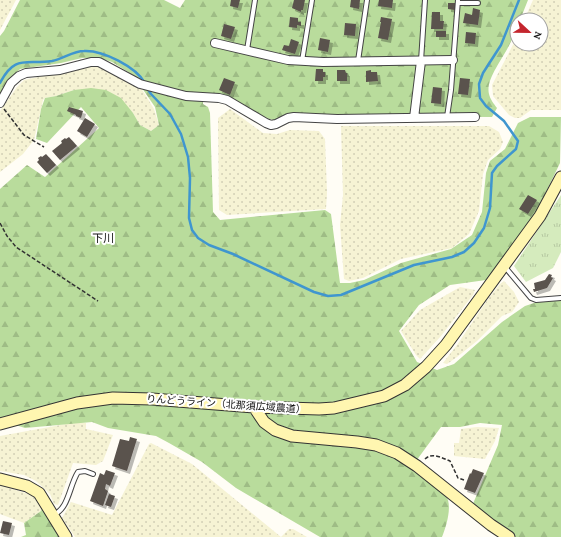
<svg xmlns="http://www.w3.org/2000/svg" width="561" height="537" viewBox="0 0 561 537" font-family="'Crimson Pro','Noto Sans JP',serif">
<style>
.farmland{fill:url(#farmland-dots)}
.grass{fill:url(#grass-tufts)}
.forest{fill:url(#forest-firs)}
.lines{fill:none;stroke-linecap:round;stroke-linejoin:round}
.stream{stroke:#3f96cf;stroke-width:2.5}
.building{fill:#5a524d;filter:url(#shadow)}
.lane-casing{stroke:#444;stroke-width:6}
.street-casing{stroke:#444;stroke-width:10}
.secondary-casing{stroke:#333;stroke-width:13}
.path{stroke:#333;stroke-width:1.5;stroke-dasharray:4 2;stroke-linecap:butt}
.lane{stroke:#fff;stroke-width:4}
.street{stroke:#fff;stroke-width:8}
.secondary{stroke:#fff6b0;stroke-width:11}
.labels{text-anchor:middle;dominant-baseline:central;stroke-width:4;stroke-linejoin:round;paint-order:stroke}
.street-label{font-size:10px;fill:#111;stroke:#fff}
.neighbourhood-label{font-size:11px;fill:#111;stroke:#fff}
</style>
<defs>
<pattern id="farmland-dots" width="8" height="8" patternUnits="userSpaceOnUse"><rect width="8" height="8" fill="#f6f3d4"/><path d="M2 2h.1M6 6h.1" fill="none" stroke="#d2cfb5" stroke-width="1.8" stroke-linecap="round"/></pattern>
<pattern id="grass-tufts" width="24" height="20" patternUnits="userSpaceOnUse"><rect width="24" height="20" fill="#d5ebbd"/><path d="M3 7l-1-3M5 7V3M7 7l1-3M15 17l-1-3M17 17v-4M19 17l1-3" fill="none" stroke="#b6c8a1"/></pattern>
<pattern id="forest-firs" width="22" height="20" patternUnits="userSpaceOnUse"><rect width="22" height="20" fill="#b9dc9c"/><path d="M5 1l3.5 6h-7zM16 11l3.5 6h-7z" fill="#9ebc85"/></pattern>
<filter id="shadow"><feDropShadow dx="3" dy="3" stdDeviation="0" flood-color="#0004"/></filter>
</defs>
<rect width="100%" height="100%" fill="#fffdf5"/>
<path class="farmland" d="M0,0H16L0,30Z
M533,0H561V110H531L520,118H515L509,115L493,96L492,85L517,37V44H541V20H524Z
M90,66L99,67L111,71L141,88L154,109L159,125L151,131L140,125L133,113L74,90L56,96L45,98L43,100L34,140L23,154L0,172V111L17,87L24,80Z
M230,109L263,133L277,134L290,130L319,131L325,139L327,193L326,209L227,215L219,210L218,118Z
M341,126H489L499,132L503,142L500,149L488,160L483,174L479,211L469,234L452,248L401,259L363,278L349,281L344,279L340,225L343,195Z
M504,281L514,292L519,302L512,312L502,316L477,341L457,357L447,364L443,363L457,345L488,299L500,284Z
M460,287L475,290L473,295L441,336L420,359L416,355L401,331L420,310Z
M77,422L86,423V429L113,435L103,461L96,465L73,463L58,505L54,504L50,494L36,481L24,475L0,471V436Z
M477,427L499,428L495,441L485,459L454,456V443H459L461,429Z
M151,443L192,464L281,537L289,529H293L307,537H75L62,518L71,502L112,515L149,444Z
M0,485L32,495L42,508L41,511L24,523L0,514Z"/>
<path class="grass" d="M561,195V252L553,268L526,282L514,266Z"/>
<path class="forest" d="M20,0H164L180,8L185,0H528L520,20H517C517,46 484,74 489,94C490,99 494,104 497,108L492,117L287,116L273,120L266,118L223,95L203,94V104L208,107L210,113L213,212L220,220L325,210L331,214L340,283H350L364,280L401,263L451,249L472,235L482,212L486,173L490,161L505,149L518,123L530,117H561L560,163L535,215L486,280L450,285L419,305L399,331L417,362L437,370L454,364L502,322L525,306L552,297H561V537H508L472,506L498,445L502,425L480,423L460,427H441L419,457L412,469C422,476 444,489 448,500C451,511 446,527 442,537H320L236,488L202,462L169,443L156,436L108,428L92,422L25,428L0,420V189L27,165L45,177L99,128L81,107L47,143L36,139L41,109L45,98L56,96L74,90L91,88L106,90L121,98L133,113L140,125L151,131L159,125L155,107L133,75L112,62L100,58H82L61,63L20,69L11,78L0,94V36L4,31Z
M42,508L59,537H21L26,535L24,523L41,511Z"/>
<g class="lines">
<path class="stream" d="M0,83C15,54 26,65 52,61C63,59 73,51 84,51C103,50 136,67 145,83
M147,88L151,94L170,114L181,134L188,157L190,178L189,218L192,230L198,238L209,245L233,254L314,292L328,296L341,295L414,265L452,257L464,252L474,243L484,228L490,208L492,173L497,166L516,149L518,141L504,121L486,106L480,98L479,84L483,73L501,45L519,0"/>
</g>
<path class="building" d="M231,0H240L238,8L230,6Z
M294,0H305L303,10H301V12L292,8Z
M351,0H360L359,9L350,7Z
M379,0H393L392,8L378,6Z
M448,3H455V10L448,9Z
M473,8L480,10L478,25L463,23L465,13L472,15Z
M432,12H440V21H444L443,29H431Z
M290,17L298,18V22H301V26L297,25V28L289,27Z
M381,17L392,19L388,40L378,38L381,22H380Z
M345,23L356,24L355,36L344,35Z
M224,24L235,27L231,39L221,36Z
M436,31H446V37H436Z
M466,32L476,33L475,44L465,43Z
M320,38L330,40L328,52L318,50Z
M291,39L299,42L295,54L282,50L284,45L289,46Z
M316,69H323V72H325V77H323V81H315Z
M337,70H345L346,73H347V81H337Z
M371,70V72H377L378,81L366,82V71Z
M224,78L235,82L230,95L219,90Z
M460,78L470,79L468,95L458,94Z
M433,87L442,88L441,104L431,103Z
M69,107L83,111L81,118L76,116V115L67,111Z
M85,118L95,124L87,137L77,131Z
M69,137L77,146L60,160L52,151L62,143L61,141L65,138L66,139Z
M46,154L56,165L47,173L37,162L39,160L38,158L41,156L42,157Z
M528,195L537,200L528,214L519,209Z
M549,274L552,275L551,277L553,278L547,288L534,292L533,289H535L534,283L545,280Z
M130,437L137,439L127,471L112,466L120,439L129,441Z
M473,469L484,473L475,493L464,489L470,473L471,474Z
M106,470L115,473L110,486L106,484L105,489L108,491L103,506L90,501L100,473L104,475Z
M109,494L115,496L111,507L105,505Z
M3,521L12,523L9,535L0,533Z"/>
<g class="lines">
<g class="lane-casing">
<path id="lane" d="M458,3H478
M247,50L255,0
M302,61L312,0
M358,61L367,0
M421,61L425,0
M447,117L451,90L458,0
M505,267L531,298L536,300L561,298
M53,515C69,509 69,486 78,472L85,471L93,474"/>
</g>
<g class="street-casing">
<path id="street" d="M215,43L288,60L323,62L453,60
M0,103L11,83L19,76L26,73L60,70L91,62H99L140,84L186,96L219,98L227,100L266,123L271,125L276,124L288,118L294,117L337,119L475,117
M414,118L421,61"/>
</g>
<g class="secondary-casing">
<path id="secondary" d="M254,407L264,422L275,430L292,436L357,442L376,445L397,453L417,466L491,525L509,537
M0,424L77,403L113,398L152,399L254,407L319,409L334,408L384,396L405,385L426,367L446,345L540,216L561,177
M0,479L27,486L39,493L66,537"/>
</g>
<path class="path" d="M4,109L24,135L44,147
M0,223L7,236L16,247L98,301
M425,459C432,452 442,458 450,461L458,478L464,480"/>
<use href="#lane" class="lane"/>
<use href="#street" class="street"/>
<use href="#secondary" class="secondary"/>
</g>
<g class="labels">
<g class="street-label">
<text transform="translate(226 404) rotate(4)">りんどうライン（北那須広域農道）</text>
</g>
<g class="neighbourhood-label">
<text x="103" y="238">下川</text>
</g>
</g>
<g transform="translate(529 32) rotate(112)"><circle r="19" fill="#ffffff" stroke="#a0a0a0"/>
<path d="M0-3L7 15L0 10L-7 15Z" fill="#c4262e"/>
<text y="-6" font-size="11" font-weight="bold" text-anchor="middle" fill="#111111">N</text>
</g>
</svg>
